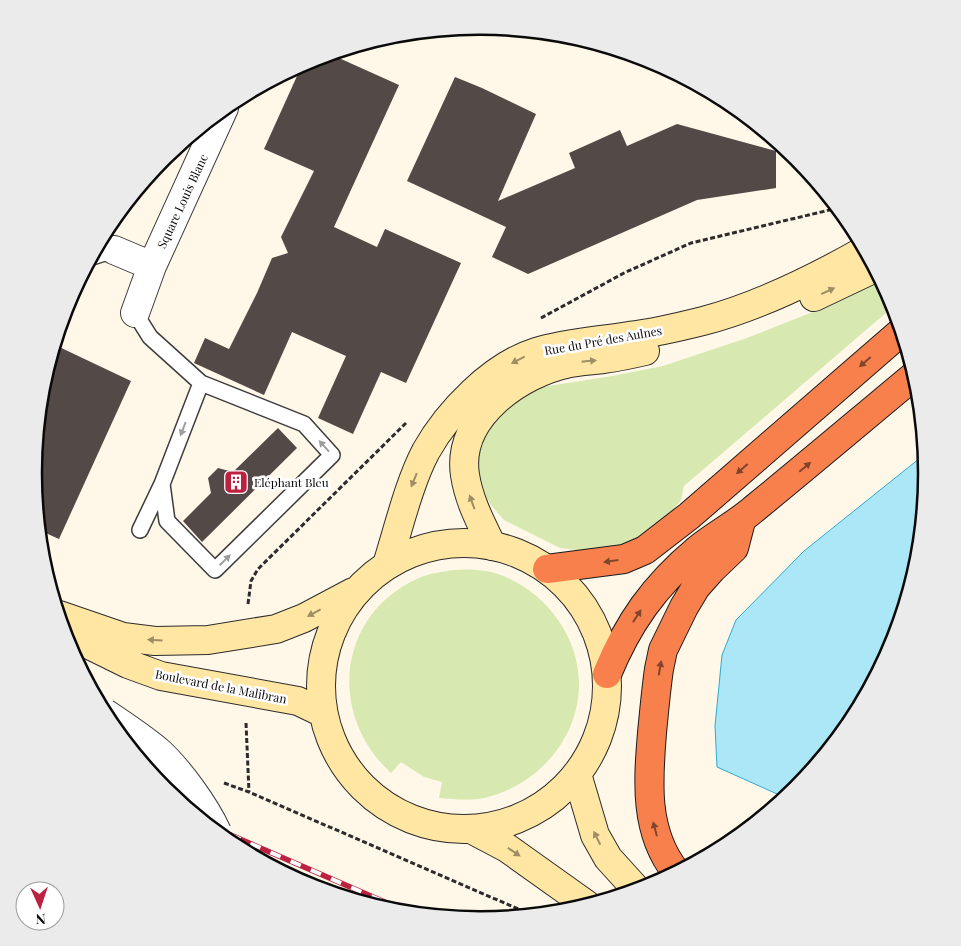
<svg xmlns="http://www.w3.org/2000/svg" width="961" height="946" viewBox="0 0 961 946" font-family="'Playfair Display',serif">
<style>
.green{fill:#d7e9b1}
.water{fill:#abe7f7;stroke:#31a9cf}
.building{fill:#534946}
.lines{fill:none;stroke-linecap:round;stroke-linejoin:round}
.lane-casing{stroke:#3d3d3d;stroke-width:18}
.street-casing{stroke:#3d3d3d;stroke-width:30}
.secondary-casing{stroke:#2c2c2c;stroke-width:30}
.highway-casing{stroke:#1b1b1b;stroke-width:30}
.path{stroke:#2c2c2c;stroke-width:3;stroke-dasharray:5 2.5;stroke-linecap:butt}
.lane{stroke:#fff;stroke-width:15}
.street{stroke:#fff;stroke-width:28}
.secondary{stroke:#ffe6a2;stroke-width:28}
.highway{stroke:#f8804d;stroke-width:28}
.rail-casing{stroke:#bc2141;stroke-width:5.5}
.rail{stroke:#fff;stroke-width:4;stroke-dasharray:11;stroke-linecap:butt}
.street-bridge-casing{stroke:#3d3d3d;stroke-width:30;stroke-linecap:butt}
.street-bridge{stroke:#fff;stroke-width:28}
.oneway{fill:#9d8e65}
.oneway2{fill:#81452c}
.oneway3{fill:#9d9d9d}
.labels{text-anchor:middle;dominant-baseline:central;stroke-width:5;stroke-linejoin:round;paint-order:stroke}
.street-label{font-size:12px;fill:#0a0a0a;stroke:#fff}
.poi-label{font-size:12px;fill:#0a0a0a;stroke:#fff;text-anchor:start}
.rim{fill:none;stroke:#0a0a0a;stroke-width:2.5}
</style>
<rect width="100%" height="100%" fill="#fff7e7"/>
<path class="green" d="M880,277L894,306L684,486L681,500L664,521L636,541L611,549L584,551L560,548L504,520L491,505L483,492L479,475V457L484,438L497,418L518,399L542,387L612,376L663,366L744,339L823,308Z
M453,570C468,569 483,569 498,574C544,590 579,635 579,684C579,739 537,786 484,798C469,801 454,799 439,798L442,782L424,777L401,762L391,773C327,714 337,614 419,578C430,573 442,572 453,570Z"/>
<path class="water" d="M925,454L927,473L919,560L893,644L852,721L796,789L786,798L717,767L715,726L722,655L736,620L804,551Z"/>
<path class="building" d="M330,54L399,85L334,227L377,247L385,229L461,263L406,383L381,372L353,434L318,418L346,356L292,332L264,395L194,363L205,338L229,349L257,293L272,258L288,253L281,237L314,171L264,149L302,65L310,60Z
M455,77L482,88L536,114L498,201L575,168L569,153L620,130L627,146L677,124L776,151V188L697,200L528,274L492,257L506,227L407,181Z
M55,345L131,381L59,539L39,530L34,473L42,386Z
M278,428L297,448L202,542L183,521L211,493L208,478L218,468L233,472Z"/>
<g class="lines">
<g class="lane-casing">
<path id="lane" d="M92,257L114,250
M135,313L150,337L201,383L304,424L332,455L215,570L167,521L162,484L201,383
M140,530L162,484"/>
</g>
<g class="street-casing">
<path id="street" d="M114,250L152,266
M135,313L152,266L224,108"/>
</g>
<g class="secondary-casing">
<path id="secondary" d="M814,297L875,268
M321 686a143 143 0 1 1 286 0a143 143 0 1 1-286 0Z
M492,546C481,523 469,501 465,475C456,417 520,373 570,363C581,361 593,360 604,359C618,357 632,354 645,351
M387,565C398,530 409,483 426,451C448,412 492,366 536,352C566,343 598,341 629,336C654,333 679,327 703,321C760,306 814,279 865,250
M59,615L123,637L155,641L208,640L276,629L304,618L353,592
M65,633L128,664L161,676L298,701L323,713
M577,774L595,835L608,858L637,890
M471,829L507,848L587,905"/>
</g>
<g class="highway-casing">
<path id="highway" d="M547,569L624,559L645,550L689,516L902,331
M607,674C628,623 654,586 697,550C715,535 737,524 755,508C809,464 862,419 915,375
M676,872C644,832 648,781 652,733C654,712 656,690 659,669L663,650L684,607L696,587L712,569L734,548L741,521"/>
</g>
<path class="path" d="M541,318L624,273L691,243L838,208
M248,604L251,581L258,569L407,422
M246,723L249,792
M224,783L249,792L532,915"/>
<use href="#lane" class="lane"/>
<use href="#street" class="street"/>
<use href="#secondary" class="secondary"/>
<use href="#highway" class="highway"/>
<g class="rail-casing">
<path id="rail" d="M210,826L410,913"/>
</g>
<use href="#rail" class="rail"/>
<g class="street-bridge-casing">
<path id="street-bridge" d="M105,713C123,725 141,737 158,751C179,770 205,806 217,832"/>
</g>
<use href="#street-bridge" class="street-bridge"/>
</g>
<defs><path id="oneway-solid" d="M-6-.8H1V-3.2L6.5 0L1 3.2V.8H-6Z" transform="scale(1.25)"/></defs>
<g class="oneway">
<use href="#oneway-solid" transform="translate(828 291) rotate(-25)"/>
<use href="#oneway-solid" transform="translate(518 360) rotate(153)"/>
<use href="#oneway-solid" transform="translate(589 361) rotate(-6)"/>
<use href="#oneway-solid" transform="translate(414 480) rotate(112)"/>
<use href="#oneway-solid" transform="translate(472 502) rotate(-110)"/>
<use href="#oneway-solid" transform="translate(314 613) rotate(152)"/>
<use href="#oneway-solid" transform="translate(155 640) rotate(-177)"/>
<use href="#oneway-solid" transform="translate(597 838) rotate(-116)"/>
<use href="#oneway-solid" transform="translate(514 852) rotate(34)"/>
</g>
<g class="oneway2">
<use href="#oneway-solid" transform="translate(865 362) rotate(139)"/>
<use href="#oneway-solid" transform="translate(805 467) rotate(-40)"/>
<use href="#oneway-solid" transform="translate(742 469) rotate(139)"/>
<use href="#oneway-solid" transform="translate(611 561) rotate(172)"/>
<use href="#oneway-solid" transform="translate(637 616) rotate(-57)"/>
<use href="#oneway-solid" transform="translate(660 668) rotate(-80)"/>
<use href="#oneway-solid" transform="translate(655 829) rotate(-105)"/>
</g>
<g class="oneway3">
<use href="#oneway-solid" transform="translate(183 429) rotate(111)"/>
<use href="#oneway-solid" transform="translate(324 446) rotate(-132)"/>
<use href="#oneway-solid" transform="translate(225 560) rotate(-44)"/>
</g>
<defs>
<g id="building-square" transform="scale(1.25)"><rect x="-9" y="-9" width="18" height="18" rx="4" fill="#bc2141" stroke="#fff"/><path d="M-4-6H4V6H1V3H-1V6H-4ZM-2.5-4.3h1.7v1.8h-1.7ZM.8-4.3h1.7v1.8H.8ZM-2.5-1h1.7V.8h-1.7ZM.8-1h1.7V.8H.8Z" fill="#fff"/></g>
</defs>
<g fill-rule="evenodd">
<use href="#building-square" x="236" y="482"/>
</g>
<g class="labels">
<g class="street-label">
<text transform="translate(182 201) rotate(-65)">Square Louis Blanc</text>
<text transform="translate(603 340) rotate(-10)">Rue du Pré des Aulnes</text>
<text transform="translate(221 686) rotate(11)">Boulevard de la Malibran</text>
</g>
<g class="poi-label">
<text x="254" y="482">Eléphant Bleu</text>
</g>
</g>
<path d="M0 0H961V946H0ZM42 473a438 438 0 1 1 876 0a438 438 0 1 1-876 0Z" fill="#ebebeb" fill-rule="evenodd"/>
<path class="rim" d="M42 473a438 438 0 1 1 876 0a438 438 0 1 1-876 0Z"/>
<g transform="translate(40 906) rotate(177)"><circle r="24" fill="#ffffff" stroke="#9d9d9d"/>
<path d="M0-4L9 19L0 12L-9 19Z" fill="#bc2141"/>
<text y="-8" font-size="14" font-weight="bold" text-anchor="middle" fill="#0a0a0a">N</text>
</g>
</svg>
